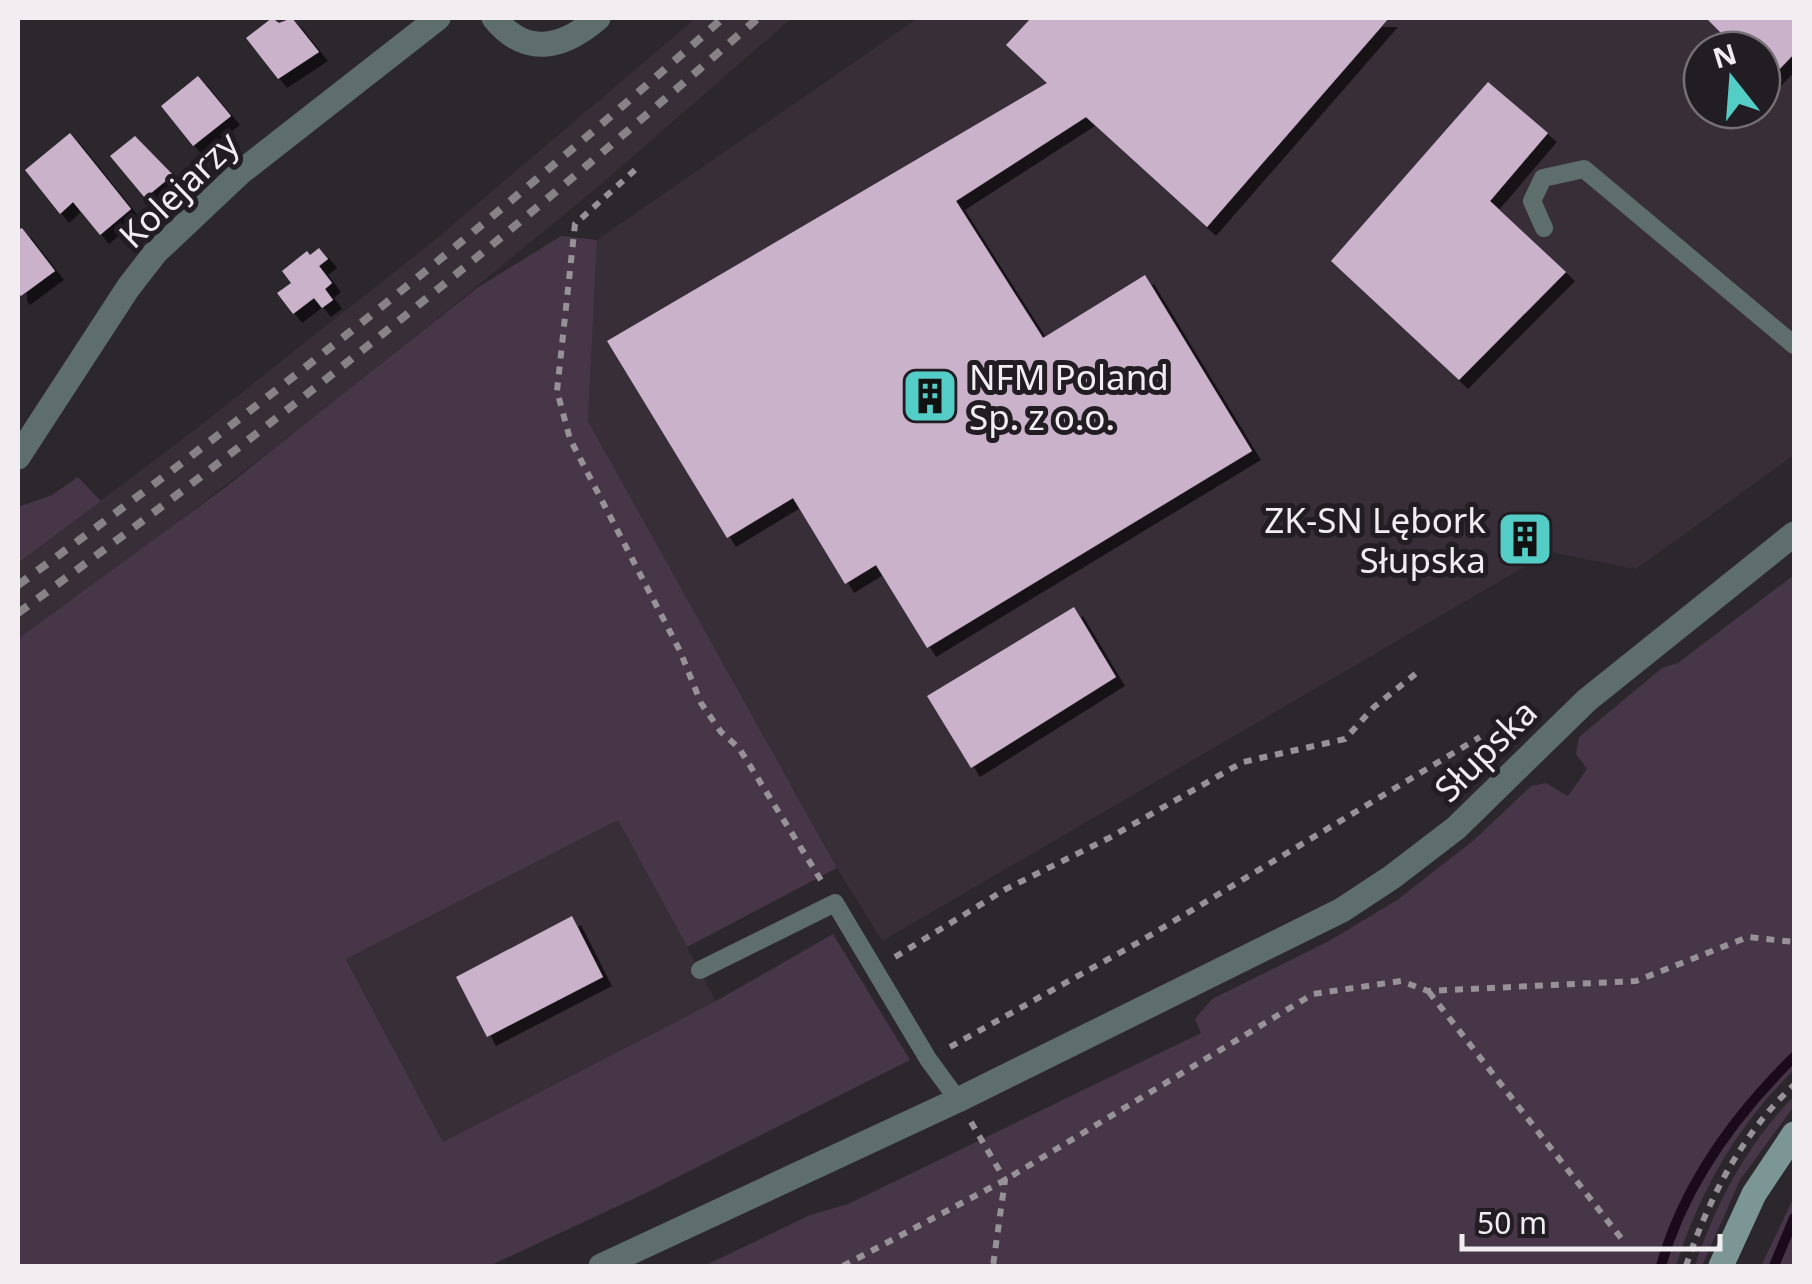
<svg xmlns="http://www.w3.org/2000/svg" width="1812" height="1284" viewBox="0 0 1812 1284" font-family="'Noto Sans',sans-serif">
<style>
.built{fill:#382e38;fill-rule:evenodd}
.green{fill:#463647}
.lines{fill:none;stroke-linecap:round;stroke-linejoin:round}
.stream{stroke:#1b0a1c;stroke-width:10}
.building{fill:#cab2cb;filter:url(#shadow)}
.path{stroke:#979297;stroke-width:6;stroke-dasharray:8 8;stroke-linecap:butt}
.service{stroke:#5e6e6d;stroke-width:18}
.minor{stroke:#5e6e6d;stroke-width:25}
.secondary{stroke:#7b9694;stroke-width:25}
.rail{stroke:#868286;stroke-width:8;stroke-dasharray:12 12;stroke-linecap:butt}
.labels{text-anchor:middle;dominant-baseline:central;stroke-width:10;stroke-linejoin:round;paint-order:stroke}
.street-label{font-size:35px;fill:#f1edf1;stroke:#221d23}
.poi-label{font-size:35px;fill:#f1edf1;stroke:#221d23;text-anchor:start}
</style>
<defs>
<filter id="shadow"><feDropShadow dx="9" dy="9" stdDeviation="0" flood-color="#0009"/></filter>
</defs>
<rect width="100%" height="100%" fill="#2c272c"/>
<path class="built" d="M696,18H792L599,186L354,387L104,578L18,639V563L188,435L436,239Z
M918,18H1794V455L1636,569L1550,552L882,941L837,868L588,421L597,240ZM1702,50H1762V110H1702Z
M618,820L716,1001L443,1142L346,958Z"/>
<path class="green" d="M561,236L597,240L588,421L837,868L687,947L618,820L346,959L443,1142L716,1001L833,934L910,1060L646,1193L489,1266H18V639L227,486L477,288Z
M78,477L101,501L18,563V507L52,495Z
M1794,575V1070C1738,1124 1699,1192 1676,1266H704L810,1215L848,1204L1201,1033L1195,1019L1212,999L1329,941L1397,900L1474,840L1531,786L1546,783L1568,796L1587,769L1576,754L1579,737L1662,668L1678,663Z
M1794,1096V1106L1740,1180L1702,1266H1695C1715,1204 1748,1143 1794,1096Z
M1794,1197V1266H1761Z"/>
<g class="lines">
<path class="stream" d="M1661,1266C1684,1184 1734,1116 1794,1057
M1774,1266L1794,1218"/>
</g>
<path class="building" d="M272,18L279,23L292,18L319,52L278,79L246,38Z
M1031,18H1389L1207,227L1086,117L956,201L1043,338L1145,275L1252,451L927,648L876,565L845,584L793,498L727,538L607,341L1047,83L1006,45Z
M1706,18H1794V54L1769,80L1762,73V50H1738Z
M198,76L231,116L193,146L161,106Z
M1488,82L1548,133L1490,201L1566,272L1459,380L1331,261Z
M70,133L131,209L100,235L73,202L60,214L25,170Z
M135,136L173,175L145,198L110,156Z
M22,228L55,271L21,296L18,292V230Z
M319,248L328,259L319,266L332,283L325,289L333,300L322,308L314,298L293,314L277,293L291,283L282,271L307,251L310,255Z
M1523,531L1533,540L1525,547L1516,538Z
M1074,607L1116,677L971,768L927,696Z
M572,916L603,977L487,1037L456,977Z"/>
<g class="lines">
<path class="path" d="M635,170L575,224L557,391L570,439L680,651L701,703L721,732L739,748L824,885
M895,957L1006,889L1109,838L1243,762L1345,739L1374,707L1418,672
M1429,992L1621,1238
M950,1047L1139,942L1480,737
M971,1122L1005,1180L993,1266
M843,1266L1005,1180L1313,994L1401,981L1428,991L1636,981L1748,937L1794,942
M1686,1266C1708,1200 1742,1133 1794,1085"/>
<path class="service" d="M1544,228L1532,201L1543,178L1584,169L1794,345
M700,970L835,903L928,1059L958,1100"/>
<path class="minor" d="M494,18C526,57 562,49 598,18
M18,457L128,288L155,253L241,172L438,18
M601,1266L958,1100L1342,910L1392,877L1456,828L1587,700L1794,534"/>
<path class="secondary" d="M1721,1266L1754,1194L1794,1134"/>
<path class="rail" d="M18,585C262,407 498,218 723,18
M18,613C274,427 520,227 758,18"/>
</g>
<defs>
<g id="building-square" transform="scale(2.875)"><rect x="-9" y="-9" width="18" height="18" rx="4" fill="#54cdc7" stroke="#221d23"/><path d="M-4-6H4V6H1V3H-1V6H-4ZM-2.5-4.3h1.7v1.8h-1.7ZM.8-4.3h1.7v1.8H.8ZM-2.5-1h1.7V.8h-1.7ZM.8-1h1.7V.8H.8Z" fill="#111"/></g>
</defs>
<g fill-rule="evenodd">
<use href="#building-square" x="930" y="396"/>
<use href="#building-square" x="1525" y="539"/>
</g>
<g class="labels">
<g class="street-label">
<text transform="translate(178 189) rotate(-44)">Kolejarzy</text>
<text transform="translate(1485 750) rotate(-45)">Słupska</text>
</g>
<g class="poi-label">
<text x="969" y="376">NFM Poland<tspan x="969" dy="40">Sp. z o.o.</tspan></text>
<text x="1486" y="519" text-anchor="end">ZK-SN Lębork<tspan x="1486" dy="40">Słupska</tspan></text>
</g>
</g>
<rect width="1812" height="1284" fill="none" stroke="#f1edf1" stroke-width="40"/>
<g transform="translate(1732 80) rotate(343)"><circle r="48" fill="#221d23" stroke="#757075" stroke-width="2.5"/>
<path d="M0-8L18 38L0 25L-18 38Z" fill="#54cdc7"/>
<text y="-15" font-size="28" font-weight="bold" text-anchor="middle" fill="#f1edf1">N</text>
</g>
<path d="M1462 1234v15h258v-15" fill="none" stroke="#f1edf1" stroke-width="5"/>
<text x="1477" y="1234" font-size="30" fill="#f1edf1" stroke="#221d23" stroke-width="8" paint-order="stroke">50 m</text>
</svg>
